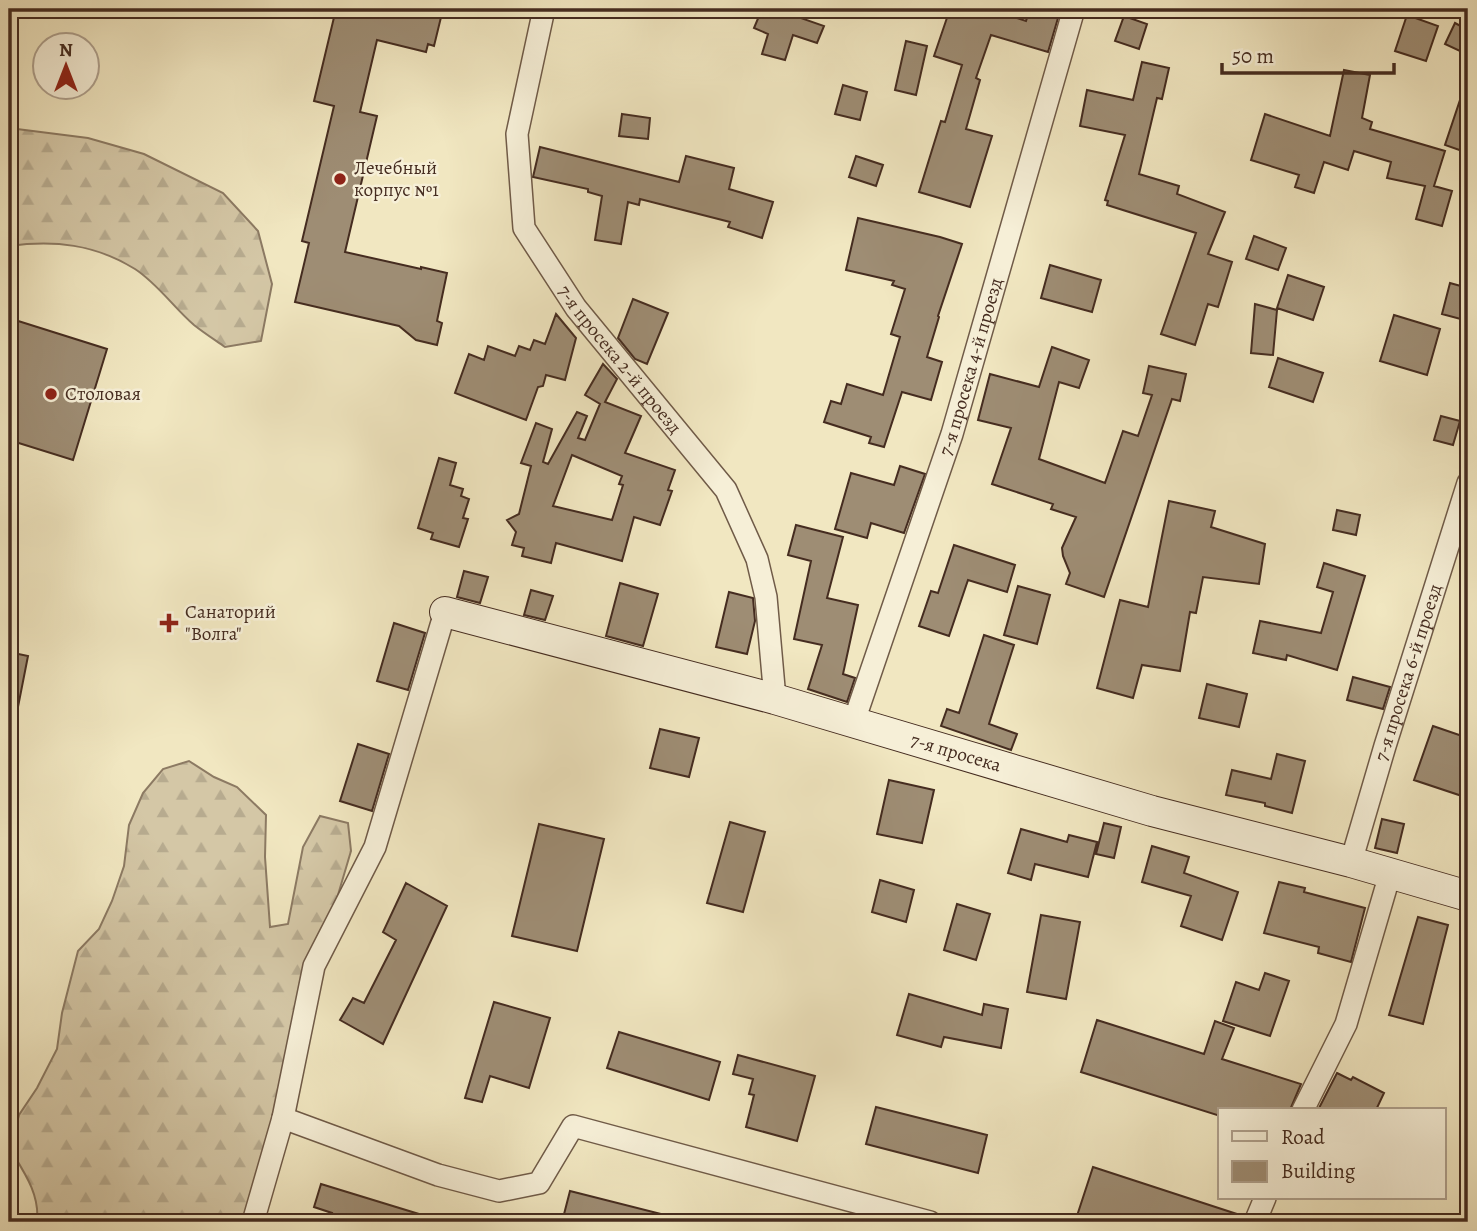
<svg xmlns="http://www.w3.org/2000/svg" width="1477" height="1231" viewBox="0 0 1477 1231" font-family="Alegreya,serif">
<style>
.forest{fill:url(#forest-firs);stroke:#8c7a63;stroke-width:2}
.building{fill:#9e8d74;stroke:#452c20;stroke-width:2;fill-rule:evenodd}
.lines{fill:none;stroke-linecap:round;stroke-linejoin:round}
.street-casing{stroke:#705b48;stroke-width:24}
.secondary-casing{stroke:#452c20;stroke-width:32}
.street{stroke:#f6efd7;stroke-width:21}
.secondary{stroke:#f6efd7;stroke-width:30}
.poi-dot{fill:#8f2418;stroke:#f6efd7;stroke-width:2.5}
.labels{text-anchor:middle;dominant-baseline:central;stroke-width:5;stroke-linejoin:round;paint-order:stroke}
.poi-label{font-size:19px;fill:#452c20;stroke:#f6efd7;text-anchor:start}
.street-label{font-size:19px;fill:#452c20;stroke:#f6efd7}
</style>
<defs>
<pattern id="forest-firs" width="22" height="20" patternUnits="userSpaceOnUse" patternTransform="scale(1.75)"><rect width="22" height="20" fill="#d4c7a6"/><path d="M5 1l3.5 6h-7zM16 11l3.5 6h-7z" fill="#b7ab8f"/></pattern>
</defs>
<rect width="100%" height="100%" fill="#f1e7c1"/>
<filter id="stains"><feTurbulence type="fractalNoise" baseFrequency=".00286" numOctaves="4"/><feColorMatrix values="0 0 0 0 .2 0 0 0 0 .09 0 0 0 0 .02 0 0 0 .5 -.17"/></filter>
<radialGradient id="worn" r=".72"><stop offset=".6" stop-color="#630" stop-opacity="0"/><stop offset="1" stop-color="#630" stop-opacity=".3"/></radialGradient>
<path class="forest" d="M9,128L88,138L144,154L223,193L258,231L272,284L261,341L225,347C215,340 204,333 194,325C174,308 158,284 135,269C95,244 54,240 9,246Z
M189,761L214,777L237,787L266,815L265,857L270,927L288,924L303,847L320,816L348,823L351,851L327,932L257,1222H37C40,1194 24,1172 10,1149L19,1115L37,1088L57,1049L62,1013L78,951L99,929L112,901L124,866L129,825L143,793L163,769Z"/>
<path class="building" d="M336,9H443L434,46L428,44L426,52L377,40L360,112L377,116L345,252L421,269V267L447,273L437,321L442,323L437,345L416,340L399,326L295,302L309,243L302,241L334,106L314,101Z
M762,9H794L792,15L824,26L817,43L793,35L785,60L762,54L768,34L754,28Z
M950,9H989L1026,21L1030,9L1058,18L1048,52L991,35L976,78L980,80L966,129L992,136L970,207L919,192L941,121L945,122L962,65L934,56Z
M1407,15L1438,26L1426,61L1395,51Z
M1124,16L1147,24L1139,49L1115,41Z
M1455,23L1468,30V39L1462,52L1445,44Z
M906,41L927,46L916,95L895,90Z
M1142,62L1169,68L1162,99L1157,98L1139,174L1179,186L1177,194L1225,212L1208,254L1232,262L1218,307L1208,304L1195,345L1161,334L1196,233L1107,205L1108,201L1105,200L1125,135L1080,126L1087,90L1133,100Z
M1344,70L1370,75L1362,118L1372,122L1370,129L1445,151L1434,186L1452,191L1442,226L1416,219L1425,186L1387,178L1391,162L1354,151L1348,170L1324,162L1314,193L1295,187L1299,175L1251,160L1265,114L1330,136Z
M843,85L867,92L860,120L835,114Z
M1465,85L1468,86V153L1445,145Z
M622,114L650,118L648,139L619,136Z
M540,147L679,182L686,156L734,168L729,189L773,202L762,238L728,227L730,222L640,199L639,205L628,202L621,244L595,240L602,196L588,192V189L533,177Z
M856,156L883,165L876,186L849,177Z
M858,218L940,237L962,244L938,316L939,317L927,357L942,362L931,400L902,392L884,447L869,443L871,437L824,422L831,401L841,404L847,384L883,395L900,337L891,334L905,289L892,285L894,281L846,270Z
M1254,236L1286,248L1278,270L1246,259Z
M1050,265L1101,280L1092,312L1041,298Z
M1288,275L1324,287L1313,320L1277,308Z
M1450,283L1468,288V321L1442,314Z
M633,299L668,313L647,364L635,359L618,338Z
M1255,304L1277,310L1273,355L1251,353Z
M556,314L576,338L565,380L546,375L543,386L538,387L526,420L455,393L469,354L484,360L488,346L515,356L519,346L530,350L534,340L545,344Z
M1394,315L1440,329L1427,375L1380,361Z
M15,320L107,349L73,460L9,440V340Z
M1052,347L1089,360L1079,388L1059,382L1039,459L1105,483L1123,431L1138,436L1152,395L1143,393L1149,366L1186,374L1180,401L1172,399L1104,597L1066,584L1070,573L1063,556L1062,548L1076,517L1051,509L1053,504L992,484L1011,428L978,420L990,374L1039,387Z
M1278,358L1323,373L1313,402L1269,387Z
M603,364L617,379L605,402L641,416L625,453L675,470L668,490L672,491L660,525L634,517L622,561L556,543L551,563L522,556L524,548L512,545L516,532L507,520L519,514L531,466L521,463L536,423L552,429L543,462L548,464L577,412L587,416L578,438L585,440L600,404L585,395ZM572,455L622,476L619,484L623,485L612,520L553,506Z
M1441,416L1460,421L1453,445L1434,440Z
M439,458L456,463L450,485L463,489L461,496L469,499L463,518L468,519L459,547L431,539L433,533L418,528Z
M900,466L925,474L904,533L871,523L867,538L835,529L851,473L894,485Z
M1169,501L1215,511L1211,527L1265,544L1259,584L1203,577L1196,613L1190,612L1180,671L1142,665L1133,698L1097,688L1120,600L1148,607Z
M1337,510L1360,515L1356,535L1333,530Z
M796,525L843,537L827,598L858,605L843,674L855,678L847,702L808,689L822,645L794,639L811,561L788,555Z
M954,545L1015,565L1007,592L968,580L949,636L919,626L931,591L938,593Z
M1324,563L1365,576L1337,670L1287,655L1286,660L1253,653L1260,621L1321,633L1333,592L1317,587Z
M464,571L488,577L480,603L457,597Z
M620,583L658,594L643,646L606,636Z
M1018,586L1050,595L1037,644L1004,635Z
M531,590L553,596L545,620L524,615Z
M729,592L753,598L755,621L747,654L716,647Z
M394,623L425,633L408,690L377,681Z
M984,635L1014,645L989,724L1017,734L1011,750L941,726L947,709L959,713Z
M9,652L28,656L18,707L9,706Z
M1353,677L1390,687L1383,709L1347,700Z
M1207,684L1247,694L1239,727L1199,718Z
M1433,726L1468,738V798L1414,780Z
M660,729L699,738L689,777L650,768Z
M358,744L389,754L372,811L340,801Z
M1277,754L1305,761L1292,813L1265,806V803L1226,795L1232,770L1271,779Z
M889,780L934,790L922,843L877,834Z
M1382,819L1404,824L1397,853L1375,848Z
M730,822L765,832L743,912L707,903Z
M1104,823L1121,827L1114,858L1096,854Z
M539,824L604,839L577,951L512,936Z
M1021,829L1067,842L1069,835L1097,842L1088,877L1035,864L1031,880L1008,873Z
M1152,846L1189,857L1184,873L1238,892L1222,940L1181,926L1191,896L1142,882Z
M880,880L914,890L906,922L872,912Z
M1279,882L1305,888L1304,892L1365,908L1351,962L1318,953L1319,947L1264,933Z
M406,883L447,906L383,1044L340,1020L353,998L364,1003L396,940L383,932Z
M957,904L990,914L976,960L944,950Z
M1041,915L1080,922L1066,999L1027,992Z
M1418,917L1448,925L1423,1024L1389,1015Z
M1265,973L1289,981L1270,1036L1223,1021L1236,982L1259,990Z
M909,994L982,1015L984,1004L1008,1009L1001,1048L944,1037L941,1047L897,1035Z
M494,1002L550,1018L529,1088L490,1076L482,1102L465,1098Z
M1097,1020L1204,1054L1215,1021L1234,1028L1222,1059L1301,1084L1290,1110H1220V1116L1081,1072Z
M619,1032L720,1062L709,1100L607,1068Z
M738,1055L815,1076L797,1141L746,1127L754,1095L749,1094L753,1079L733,1074Z
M1337,1073L1351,1080L1353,1077L1384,1093L1376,1110H1318Z
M876,1107L987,1135L978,1173L866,1144Z
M1093,1167L1243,1216L1242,1222H1075Z
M321,1184L432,1218L431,1222H329L332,1213L314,1207Z
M570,1191L669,1216V1222H562Z"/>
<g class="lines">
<g class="street-casing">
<g id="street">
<path id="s1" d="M544,9L517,134L524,228L576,308L726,490L757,559L766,597L775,699"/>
<path id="s2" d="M854,721L952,434L1074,9"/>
<path id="s3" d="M1351,862L1385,746L1468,483"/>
<path d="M1303,1110L1346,1024L1390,874"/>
<path d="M283,1118L438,1175L499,1191L539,1183L573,1126L930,1222"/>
<path d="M253,1222L283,1118L314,966L375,847L445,612"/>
<path d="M1255,1222L1265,1198"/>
</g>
</g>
<g class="secondary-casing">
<g id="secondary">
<path id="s4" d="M445,612L775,699L1152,811L1351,862L1468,896"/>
</g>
</g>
<use href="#street" class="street"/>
<use href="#secondary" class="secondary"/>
</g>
<g class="poi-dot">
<circle cx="340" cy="179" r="7"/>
<circle cx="51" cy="394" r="7"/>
<path d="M165.5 612.5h7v7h7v7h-7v7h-7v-7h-7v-7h7z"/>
</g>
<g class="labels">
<g class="poi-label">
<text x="354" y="168">Лечебный<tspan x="354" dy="22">корпус №1</tspan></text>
<text x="65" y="394">Столовая</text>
<text x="185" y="612">Санаторий<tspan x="185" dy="22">"Волга"</tspan></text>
</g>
<g class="street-label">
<text stroke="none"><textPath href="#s1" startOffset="385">7-я просека 2-й проезд</textPath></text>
<text stroke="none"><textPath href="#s2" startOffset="373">7-я просека 4-й проезд</textPath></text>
<text stroke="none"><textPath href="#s3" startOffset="198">7-я просека 6-й проезд</textPath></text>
<text stroke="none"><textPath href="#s4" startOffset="530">7-я просека</textPath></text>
</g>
</g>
<rect width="1477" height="1231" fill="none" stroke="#f1e7c1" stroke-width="35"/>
<rect x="10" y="10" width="1456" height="1210" fill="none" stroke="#452c20" stroke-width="3.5"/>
<rect x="18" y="18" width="1442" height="1196" fill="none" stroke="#452c20" stroke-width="2"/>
<rect x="1218" y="1108" width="228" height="91" fill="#f6efd7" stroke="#afa18e" stroke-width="2"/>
<rect x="1232" y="1131" width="35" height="10" fill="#f6efd7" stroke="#afa18e" stroke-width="2"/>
<text x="1281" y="1144" font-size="21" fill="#452c20">Road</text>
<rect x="1232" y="1161" width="35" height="21" fill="#9e8d74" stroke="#afa18e" stroke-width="2"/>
<text x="1281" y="1178" font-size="21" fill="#452c20">Building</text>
<g transform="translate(66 66)"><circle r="33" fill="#f6efd7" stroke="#afa18e" stroke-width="2"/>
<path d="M0-5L12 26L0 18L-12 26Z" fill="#8f2418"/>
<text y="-10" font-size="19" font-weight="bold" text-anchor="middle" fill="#452c20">N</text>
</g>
<path d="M1222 63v10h172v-10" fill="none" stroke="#452c20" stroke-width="3.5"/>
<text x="1232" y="63" font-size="21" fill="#452c20" stroke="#f6efd7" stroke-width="5" paint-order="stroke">50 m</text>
<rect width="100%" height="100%" filter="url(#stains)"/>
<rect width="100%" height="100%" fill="url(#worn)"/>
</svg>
